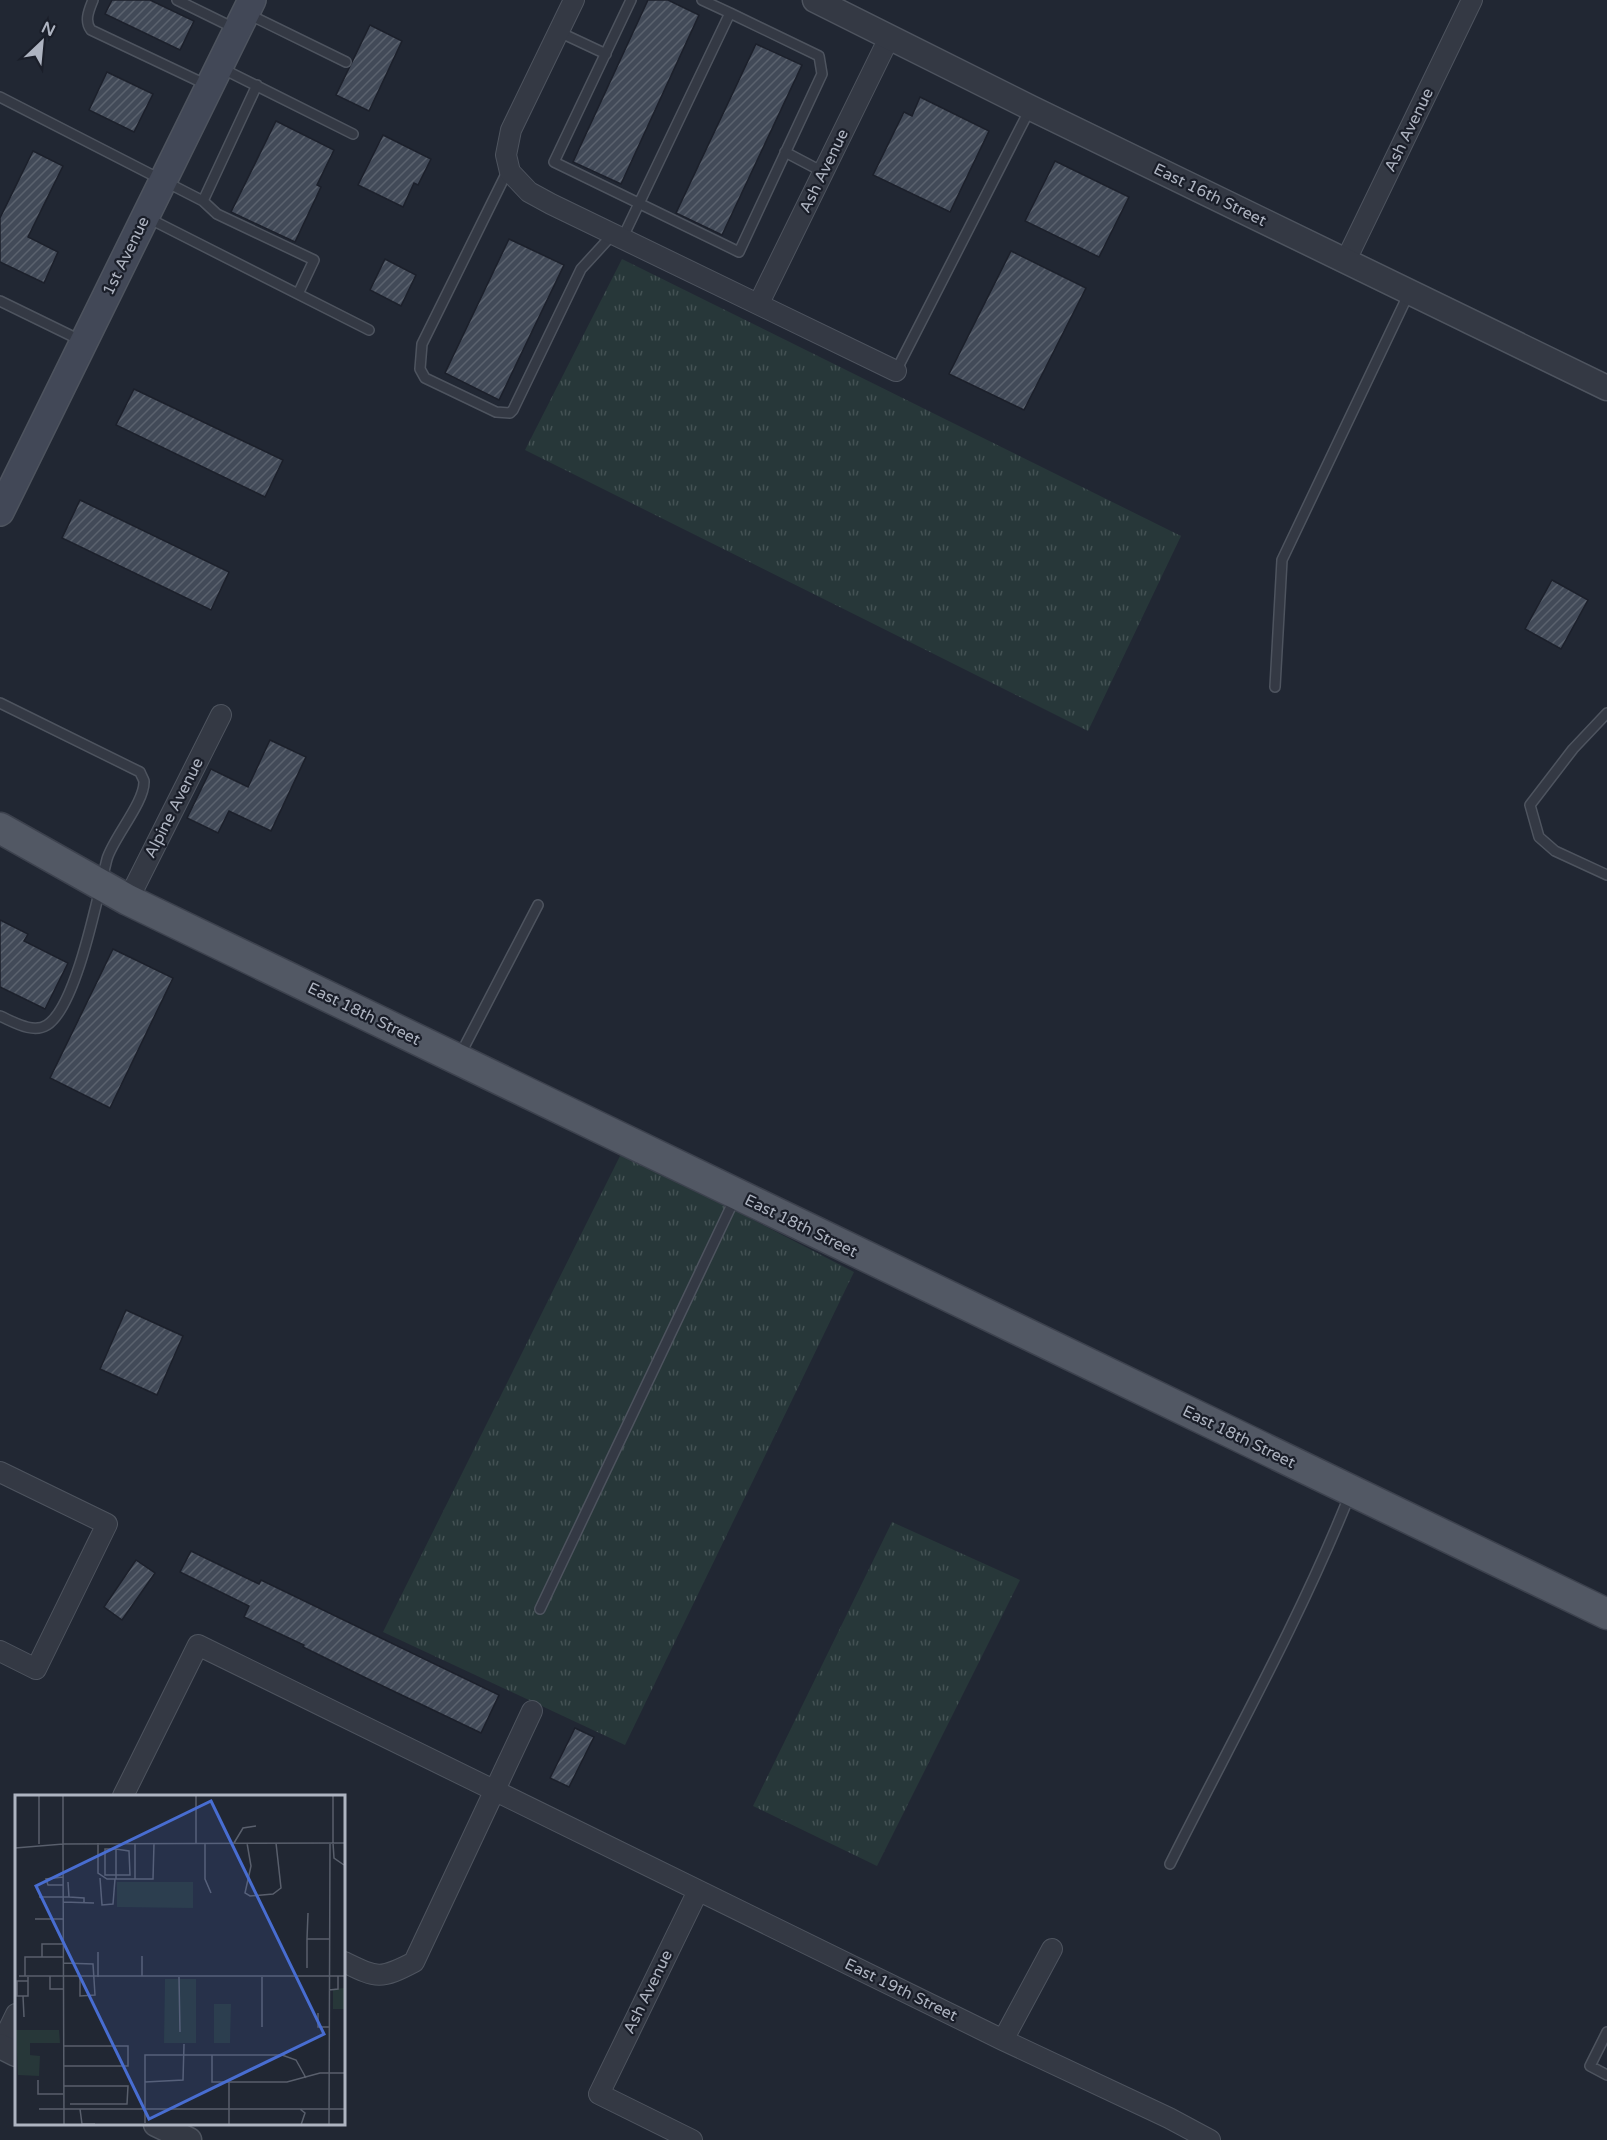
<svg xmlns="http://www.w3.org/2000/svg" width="1607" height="2140" viewBox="0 0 1607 2140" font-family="'Varela Round',sans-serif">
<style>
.grass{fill:url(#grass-tufts)}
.building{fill:url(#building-hatch);stroke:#1c202b;stroke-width:1.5}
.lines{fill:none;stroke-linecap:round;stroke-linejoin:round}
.service-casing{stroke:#4e545f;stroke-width:12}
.minor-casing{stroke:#4e545f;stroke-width:22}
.tertiary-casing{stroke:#4e545f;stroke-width:27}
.secondary-casing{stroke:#4e545f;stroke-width:30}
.primary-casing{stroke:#3d424e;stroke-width:33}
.service{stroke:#343944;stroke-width:9}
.minor{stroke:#343944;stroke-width:20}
.tertiary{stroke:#343944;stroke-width:24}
.secondary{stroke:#424857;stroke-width:27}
.primary{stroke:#525864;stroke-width:30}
.labels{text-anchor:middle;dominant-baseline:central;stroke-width:4.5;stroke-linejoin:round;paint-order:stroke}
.street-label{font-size:16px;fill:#aeb4c1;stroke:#1a1e29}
.inset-road{fill:none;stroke:#595f6c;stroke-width:1.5}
.view{fill:#486dd1;fill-opacity:0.15;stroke:#486dd1;stroke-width:3}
.inset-edge{fill:none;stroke:#aeb4c1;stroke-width:3}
</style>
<defs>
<pattern id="grass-tufts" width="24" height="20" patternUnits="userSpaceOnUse" patternTransform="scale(1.5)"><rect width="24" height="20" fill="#273739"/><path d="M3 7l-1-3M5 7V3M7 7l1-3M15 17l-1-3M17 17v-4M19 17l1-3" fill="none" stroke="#445254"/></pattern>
<pattern id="building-hatch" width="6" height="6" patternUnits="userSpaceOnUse" patternTransform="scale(1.5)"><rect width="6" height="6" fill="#424a58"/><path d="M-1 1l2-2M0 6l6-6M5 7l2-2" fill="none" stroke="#5b626e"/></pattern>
</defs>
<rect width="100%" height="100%" fill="#212733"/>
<path class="grass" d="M622,259L1181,536L1088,731L525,450Z
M622,1152L854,1272L625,1745L383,1632Z
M892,1522L1020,1580L877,1866L753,1806Z"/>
<path class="building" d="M112,0H150L194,21L180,50L105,14Z
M648,0H668L699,15L621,184L573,162Z
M370,25L402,41L369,111L336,95Z
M756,44L802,65L722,235L676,213Z
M107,72L153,94L134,132L89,110Z
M920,97L989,131L950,212L873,175L904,112L912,116Z
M276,121L334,150L317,185L321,187L295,242L231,212Z
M383,135L431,159L418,185L414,183L403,207L358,185Z
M33,151L63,166L28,237L58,252L44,283L0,262V218Z
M1055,161L1129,197L1099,257L1025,221Z
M509,239L564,265L499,400L445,373Z
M1011,251L1086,288L1024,410L949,374Z
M385,259L416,275L401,306L370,290Z
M134,389L283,460L265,497L116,425Z
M80,500L229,572L211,610L62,538Z
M1552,580L1588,600L1561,649L1525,629Z
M270,740L306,757L271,831L229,811L218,833L187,818L211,769L248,787Z
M0,920L28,934L24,941L68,963L45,1009L0,987Z
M113,949L173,978L110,1108L50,1078Z
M126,1310L183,1336L157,1395L100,1369Z
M191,1551L259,1584L261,1580L499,1695L481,1733L366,1678L303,1647L304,1645L244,1617L249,1606L180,1572Z
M136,1560L155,1573L122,1620L104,1607Z
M575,1728L594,1737L569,1787L550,1778Z"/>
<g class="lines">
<g class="service-casing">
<path id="service" d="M93,0C89,10 84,21 91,30L207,85
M177,0L234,28
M702,0L730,13
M248,14L346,62
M559,32L606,54
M221,68L353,134
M0,97L203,201L257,85
M785,152L823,172
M508,170L422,344L420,369L425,378L496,412L510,413L513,410L581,269L614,233
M203,201L217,214L314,260L298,294
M148,218L369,330
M623,237L730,13L819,56L822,74L739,252L554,162L631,0
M0,301L82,341
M896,371L1030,109
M1275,687L1282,560L1409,293
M0,703L140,772C141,775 143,778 144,781C145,802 113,838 107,859C98,894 77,1006 47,1025C33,1034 14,1022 0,1016
M1607,713L1573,749L1530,805L1539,837L1555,851L1607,875
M460,1055L538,905
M540,1609L736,1196
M1170,1864C1231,1742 1299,1622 1350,1494
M1607,2032L1590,2066L1607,2075"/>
</g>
<g class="minor-casing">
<path id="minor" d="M574,0L511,130L506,155L510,172L529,192L551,204L896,371
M1346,260L1472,0
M759,303L889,38
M128,900L221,715
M0,1472L107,1524L36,1669L0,1651
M123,1796L198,1645L1003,2040L1169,2118L1210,2140
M344,1962C377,1978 380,1980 414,1962L532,1711
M1003,2040L1052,1949
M0,2047L16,2014
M692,2140L599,2094L698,1891"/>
</g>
<g class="tertiary-casing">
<path id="tertiary" d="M815,0L1031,108L1607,388
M0,2046L16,2054
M156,2124L189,2140"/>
</g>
<g class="secondary-casing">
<path id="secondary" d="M0,512L252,0"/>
</g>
<g class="primary-casing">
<path id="primary" d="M0,828L128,900L1607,1614"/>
</g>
<use href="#service" class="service"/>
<use href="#minor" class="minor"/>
<use href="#tertiary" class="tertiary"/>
<use href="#secondary" class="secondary"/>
<use href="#primary" class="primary"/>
</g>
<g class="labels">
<g class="street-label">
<text transform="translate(1409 130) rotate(-64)">Ash Avenue</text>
<text transform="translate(824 171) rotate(-64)">Ash Avenue</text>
<text transform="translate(1210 195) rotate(26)">East 16th Street</text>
<text transform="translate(126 256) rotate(-64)">1st Avenue</text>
<text transform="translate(174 808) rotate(-63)">Alpine Avenue</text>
<text transform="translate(364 1014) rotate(26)">East 18th Street</text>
<text transform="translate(801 1226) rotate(26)">East 18th Street</text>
<text transform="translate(1239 1437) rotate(26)">East 18th Street</text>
<text transform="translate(901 1990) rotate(26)">East 19th Street</text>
<text transform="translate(648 1992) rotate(-64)">Ash Avenue</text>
</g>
</g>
<g transform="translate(15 1795)">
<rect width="330" height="330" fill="#212733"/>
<path d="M102,87H178V113L102,112ZM150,184H181V248H149ZM330,193V214H318V194ZM199,209H216L215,248H199ZM1,235H44L45,248H15V260L25,261L24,281L3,280Z" fill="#273739"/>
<path class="inset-road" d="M48,0V49L330,48M181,0V48M83,48V78L92,84H138L139,48M190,48V84L196,98M219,48L228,33L241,31M232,48L236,71L230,98L235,101L258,99L266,93L261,48M318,48V0M318,48L319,63L329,70M24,49V0M0,53L48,49L49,330M101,54H90V80H115L114,56L101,54V84M85,83L87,110L98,109L100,84M120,84V48M48,90H33L31,84L48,82M24,102H54L53,87M54,102L69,103V108M48,107L79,108M293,118L292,144H314M20,124H48M27,162V149H48M48,168L78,169L80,200L65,201V181M292,173V144M4,181H330M10,181V162H48M35,181V194H48M127,181V161M13,182V201H2V186H13M83,182V157M164,182L165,237M247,182V232M314,195L323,194V181M8,201L9,222M303,218V232H314M49,251H113V271H49M197,260V287H272L305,278H330M23,285V299H48M130,287L168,285L169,249M49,291H113L112,309H55M24,314H330M65,314L67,329H80M285,314L290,318L286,330M130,328V260H267L281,265L291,283M214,329V287M111,330H169M196,330H235M314,330L315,48"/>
<path class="view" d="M196,6L309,239L134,324L21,91Z"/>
<rect width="330" height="330" class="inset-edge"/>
</g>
<g transform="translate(42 42) rotate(26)" stroke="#1a1e29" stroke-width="4.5" paint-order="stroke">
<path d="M0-4.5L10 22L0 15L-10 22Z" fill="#aeb4c1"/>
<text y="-9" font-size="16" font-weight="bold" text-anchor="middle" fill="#aeb4c1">N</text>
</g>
</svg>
